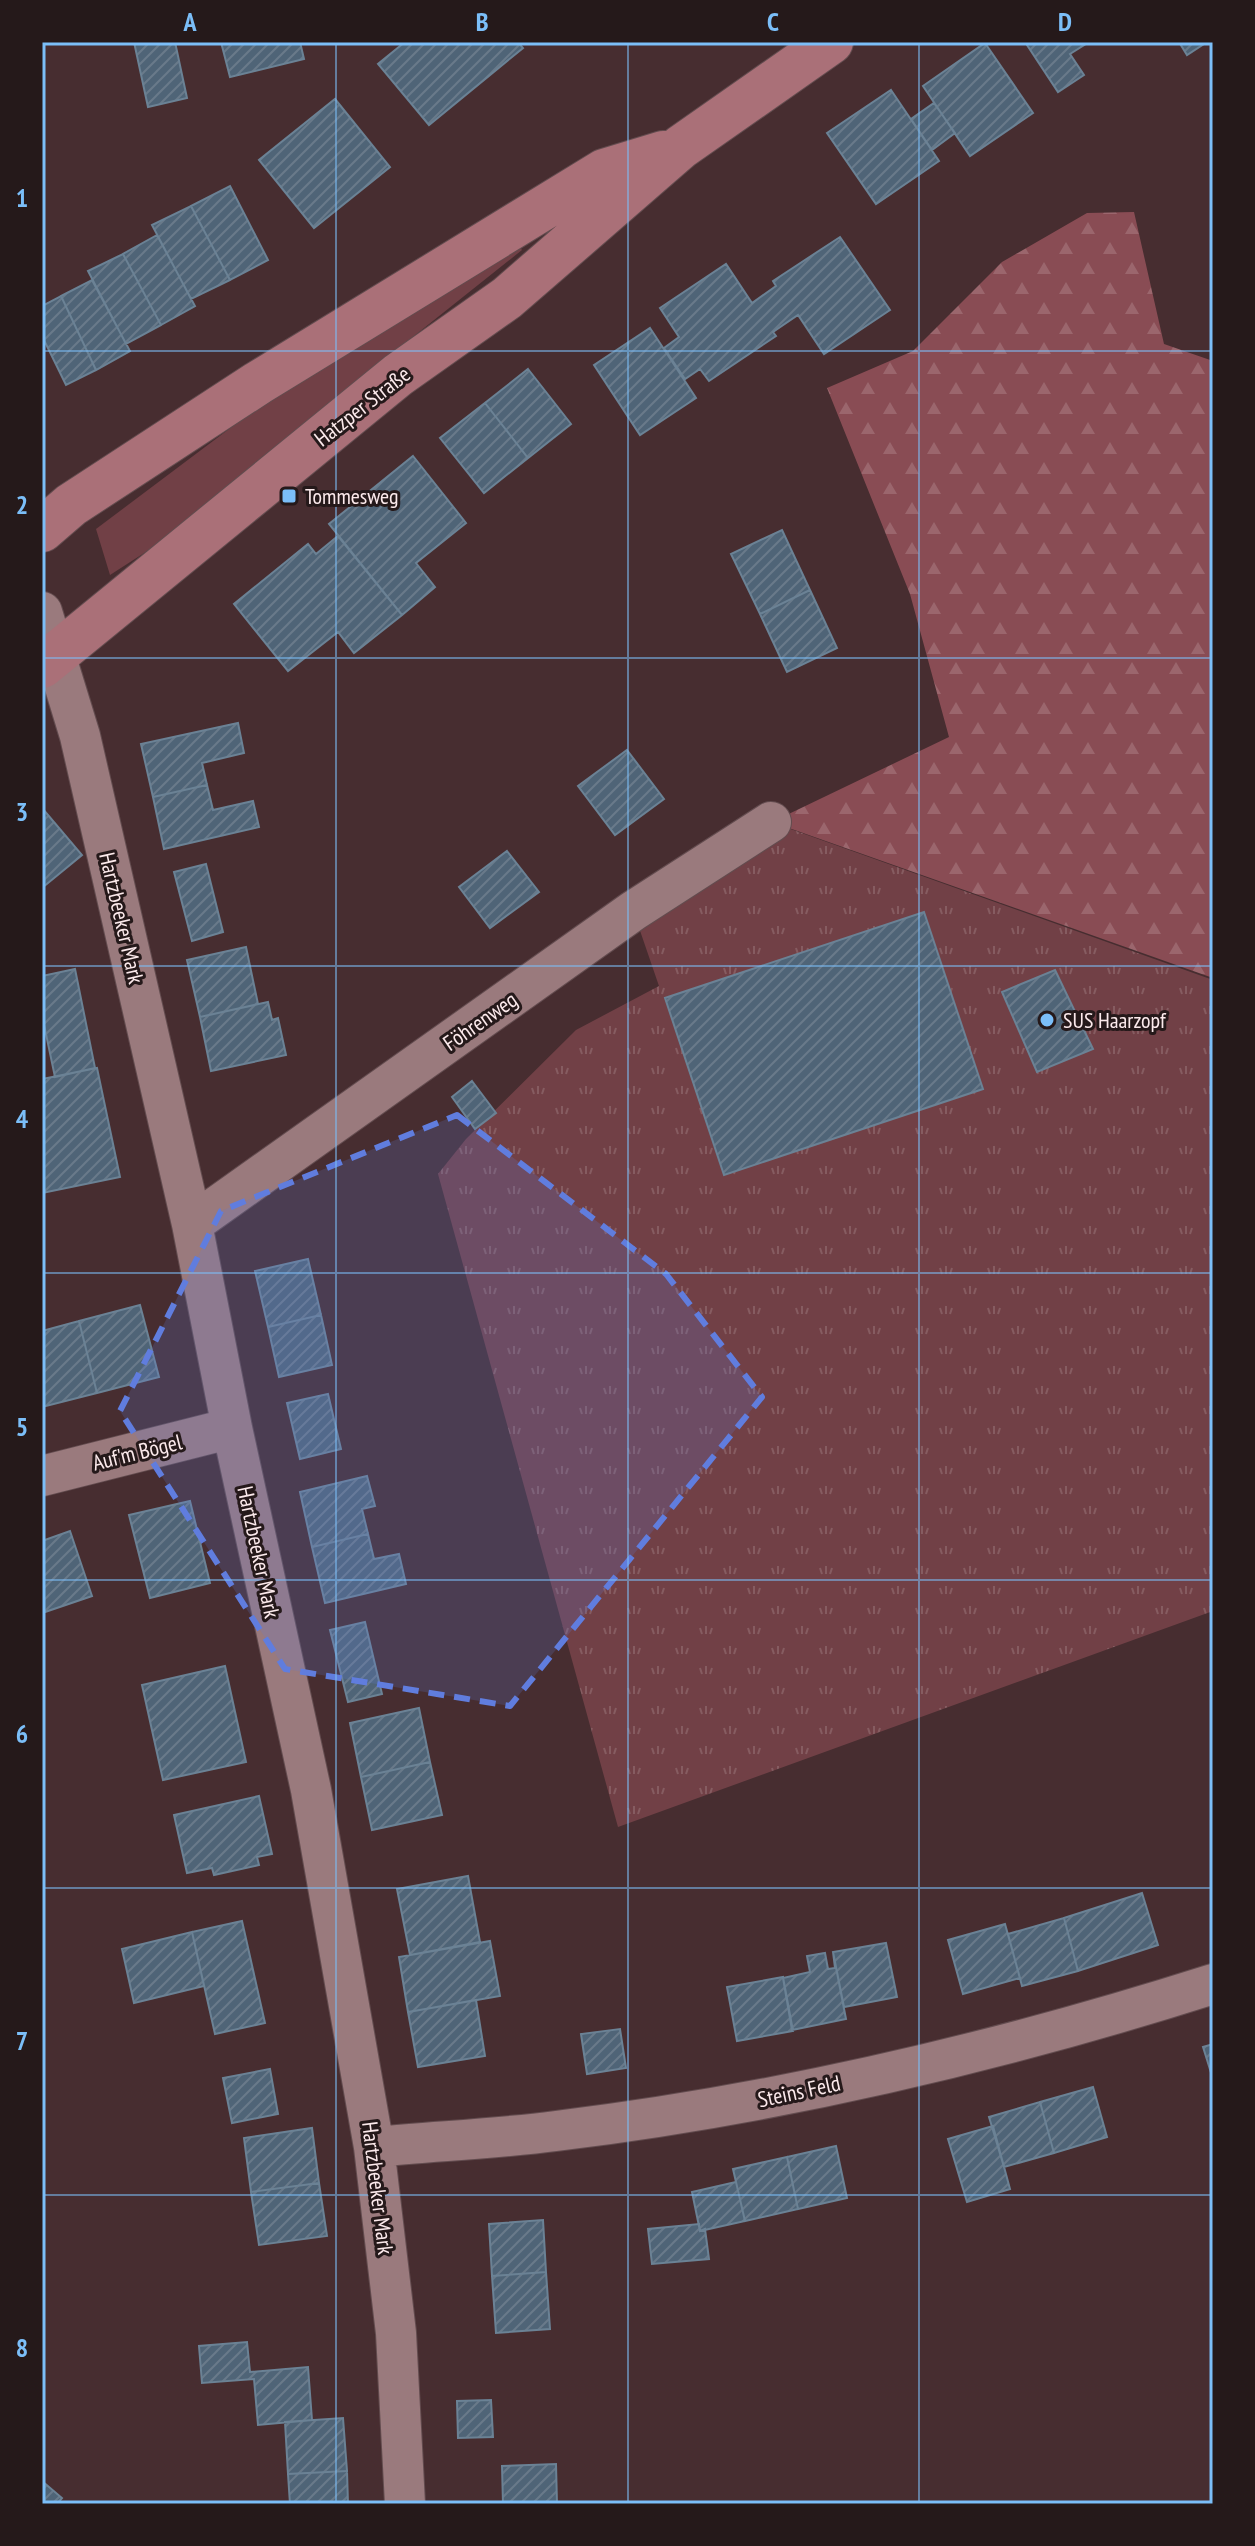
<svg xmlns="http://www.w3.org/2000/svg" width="1255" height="2546" viewBox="0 0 1255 2546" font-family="'PT Sans Narrow',sans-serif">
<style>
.grass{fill:#714046}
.forest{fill:url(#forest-firs)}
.park{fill:url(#park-tufts)}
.building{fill:url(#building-hatch);stroke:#6b8295;stroke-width:2}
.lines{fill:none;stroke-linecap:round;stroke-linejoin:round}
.street-casing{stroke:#634c4f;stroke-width:42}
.secondary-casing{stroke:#634c4f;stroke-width:46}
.street{stroke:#9a7a7d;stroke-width:40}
.secondary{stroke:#aa7078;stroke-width:44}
.marked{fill:#607dde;fill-opacity:0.2;stroke:#607dde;stroke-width:6;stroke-dasharray:16 10;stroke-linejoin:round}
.grid{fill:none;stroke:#7bbef8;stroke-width:2;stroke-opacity:0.55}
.poi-dot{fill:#7bbef8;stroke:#25191a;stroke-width:3}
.labels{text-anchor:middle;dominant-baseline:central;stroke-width:6;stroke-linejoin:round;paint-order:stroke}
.street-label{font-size:22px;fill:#fceaec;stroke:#25191a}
.poi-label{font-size:22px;fill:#fceaec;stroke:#25191a;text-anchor:start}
.neatline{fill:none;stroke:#7bbef8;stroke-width:3}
.grid-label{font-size:26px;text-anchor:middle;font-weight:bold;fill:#7bbef8}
</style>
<defs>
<pattern id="forest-firs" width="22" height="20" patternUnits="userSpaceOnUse" patternTransform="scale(2)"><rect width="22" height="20" fill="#894c54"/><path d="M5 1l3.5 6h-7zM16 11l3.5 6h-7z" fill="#9b666d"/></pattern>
<pattern id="park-tufts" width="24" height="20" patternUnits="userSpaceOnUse" patternTransform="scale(2)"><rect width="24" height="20" fill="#714046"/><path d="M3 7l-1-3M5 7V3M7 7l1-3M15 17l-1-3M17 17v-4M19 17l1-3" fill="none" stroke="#865c61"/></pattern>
<pattern id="building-hatch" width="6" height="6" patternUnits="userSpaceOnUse" patternTransform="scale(2)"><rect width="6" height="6" fill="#4f6477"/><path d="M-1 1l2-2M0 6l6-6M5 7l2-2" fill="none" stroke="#697a8a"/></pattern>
</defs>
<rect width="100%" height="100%" fill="#472d30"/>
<path class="grass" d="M516,242L522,250L256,462L169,537L110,575L96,529L241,420Z"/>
<path class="forest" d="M1134,212L1164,344L1213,361V978L772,822L949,737L910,594L827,388L913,351L1002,262L1087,213Z"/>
<path class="park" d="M771,822L1213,980V1611L618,1827L438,1174L466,1139L576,1030L659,986L635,916Z"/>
<path class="building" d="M134,42H175L187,98L148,107Z
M221,42H300L304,59L230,77Z
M405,42H518L523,48L429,125L378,64Z
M1025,42H1089L1070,54L1084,75L1058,92Z
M1179,42H1207L1187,55Z
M985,43L1033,113L970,156L923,86Z
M891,90L939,161L876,204L827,133Z
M335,99L390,167L314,228L259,160Z
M934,103L955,133L932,150L911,119Z
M230,186L268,260L230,280L191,206Z
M191,206L230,280L191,299L152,225Z
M157,235L195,306L161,325L123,254Z
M840,237L890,310L824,354L798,315L773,332L776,336L709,381L700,369L685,379L664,348L679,337L660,308L726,264L752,303L776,286L773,281Z
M123,254L161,325L126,344L88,271Z
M92,280L130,351L96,370L61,296Z
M61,296L96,370L66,385L42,336V306Z
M650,328L696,398L640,435L594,365Z
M528,369L571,424L528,458L485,403Z
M485,403L528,458L484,493L440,438Z
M413,456L466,523L416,563L435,587L402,615L329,524Z
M782,530L810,590L760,614L731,554Z
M338,536L402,615L354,653L338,632L288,671L234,604L308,544L316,554Z
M810,590L837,648L787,672L760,614Z
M238,723L244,753L202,763L207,785L153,797L141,744Z
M627,750L664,799L615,835L578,786Z
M207,785L213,810L253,801L259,827L164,849L153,797Z
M42,808L82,855L42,888Z
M507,851L539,892L490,928L459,887Z
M206,864L223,932L192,941L174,872Z
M924,912L983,1089L724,1175L665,998Z
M246,947L258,1004L200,1017L187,960Z
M75,969L95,1068L55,1077L42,1015V976Z
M1055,970L1093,1049L1037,1072L1002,992Z
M268,1002L272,1020L278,1018L286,1055L211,1071L200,1017Z
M97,1068L120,1177L42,1193V1079Z
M472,1081L496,1113L475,1129L452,1097Z
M308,1259L321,1315L268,1327L255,1271Z
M140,1305L159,1377L97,1393L79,1321Z
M321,1315L332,1365L279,1377L268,1327Z
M79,1321L97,1393L42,1407V1331Z
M328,1394L341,1449L300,1459L287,1403Z
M367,1476L375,1506L362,1509L368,1534L312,1547L300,1492Z
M190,1501L210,1583L150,1598L129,1515Z
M70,1531L92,1596L42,1613V1541Z
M368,1534L374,1559L399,1554L406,1584L325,1603L312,1547Z
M365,1622L382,1694L348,1702L330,1630Z
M225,1666L246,1762L163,1780L142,1685Z
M419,1708L430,1762L361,1777L350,1723Z
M430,1762L442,1815L372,1830L361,1777Z
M259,1796L272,1854L257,1857L259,1865L214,1875L212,1868L187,1873L174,1815Z
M468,1876L480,1942L410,1955L397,1889Z
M1142,1893L1158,1945L1078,1971L1064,1918Z
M1064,1918L1078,1971L1022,1986L1008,1934Z
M242,1921L265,2023L215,2034L192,1932Z
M1005,1924L1020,1978L963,1994L948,1940Z
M192,1932L204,1986L134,2003L122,1949Z
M490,1941L500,1996L408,2012L399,1957Z
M886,1943L897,1997L844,2007L833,1952Z
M833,1952L846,2019L792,2030L783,1978L810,1972L807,1956L825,1953L828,1969L835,1968Z
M783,1977L793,2031L737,2041L727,1987Z
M476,2000L485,2056L418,2067L408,2012Z
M620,2029L626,2068L587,2074L581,2034Z
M1213,2044V2079L1203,2047Z
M270,2069L278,2114L232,2123L223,2078Z
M1093,2087L1107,2137L1054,2153L1040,2102Z
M1040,2102L1054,2153L1004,2167L989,2117Z
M993,2126L1010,2189L967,2202L948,2139Z
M312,2128L319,2183L251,2192L244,2138Z
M836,2146L847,2198L798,2209L787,2157Z
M787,2157L798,2209L745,2221L733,2169Z
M736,2182L745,2221L700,2231L692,2192Z
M319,2183L327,2236L259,2245L251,2192Z
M543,2220L546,2272L492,2276L489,2224Z
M699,2224L700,2231L705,2229L709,2259L652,2264L648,2229Z
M546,2272L550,2329L496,2333L492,2276Z
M247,2342L250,2372L308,2367L312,2420L258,2425L254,2379L202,2383L199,2346Z
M491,2400L493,2437L458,2438L457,2401Z
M343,2418L347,2471L288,2474L285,2422Z
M556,2464L557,2504H503L502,2466Z
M347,2471L348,2504H290L288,2474Z
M42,2481L62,2498L57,2504H42Z"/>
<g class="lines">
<g class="street-casing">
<path id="street" d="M42,612L80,736L192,1224L232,1428L311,1790L374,2147L396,2333L405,2504
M192,1224L633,911L771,822
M42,1476L232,1428
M374,2147C435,2141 496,2139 556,2131C779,2104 999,2052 1213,1984"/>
</g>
<g class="secondary-casing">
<path id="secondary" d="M42,530L71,505L258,383L604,171L663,153
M42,666L398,375L507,298L681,147L831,42"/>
</g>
<use href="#street" class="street"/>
<use href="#secondary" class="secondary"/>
</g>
<path class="marked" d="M457,1115L666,1274L762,1397L510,1706L285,1669L120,1411L221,1211Z"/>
<path class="grid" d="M336,42V2504M628,42V2504M919,42V2504M42,351H1213M42,658H1213M42,966H1213M42,1273H1213M42,1580H1213M42,1888H1213M42,2195H1213"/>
<g class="poi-dot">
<rect x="281" y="488" width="16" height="16" rx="4"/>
<circle cx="1047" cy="1020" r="8"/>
</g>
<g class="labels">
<g class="street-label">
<text transform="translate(362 406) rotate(-38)">Hatzper Straße</text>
<text transform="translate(122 918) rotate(77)">Hartzbeeker Mark</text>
<text transform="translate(480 1021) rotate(-35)">Föhrenweg</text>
<text transform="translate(137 1452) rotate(-14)">Auf'm Bögel</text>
<text transform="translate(259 1552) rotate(78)">Hartzbeeker Mark</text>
<text transform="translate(799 2091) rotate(-12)">Steins Feld</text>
<text transform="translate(378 2188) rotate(83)">Hartzbeeker Mark</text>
</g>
<g class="poi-label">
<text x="305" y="496">Tommesweg</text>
<text x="1063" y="1020">SUS Haarzopf</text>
</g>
</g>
<rect width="1255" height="2546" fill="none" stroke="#25191a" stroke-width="88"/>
<rect x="44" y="44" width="1167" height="2458" class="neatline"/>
<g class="grid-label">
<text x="190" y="31">A</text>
<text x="482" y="31">B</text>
<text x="773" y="31">C</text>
<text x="1065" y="31">D</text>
<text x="22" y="207">1</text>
<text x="22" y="514">2</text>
<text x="22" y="821">3</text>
<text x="22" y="1128">4</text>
<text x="22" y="1436">5</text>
<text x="22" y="1743">6</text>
<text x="22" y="2050">7</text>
<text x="22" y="2357">8</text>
</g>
</svg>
